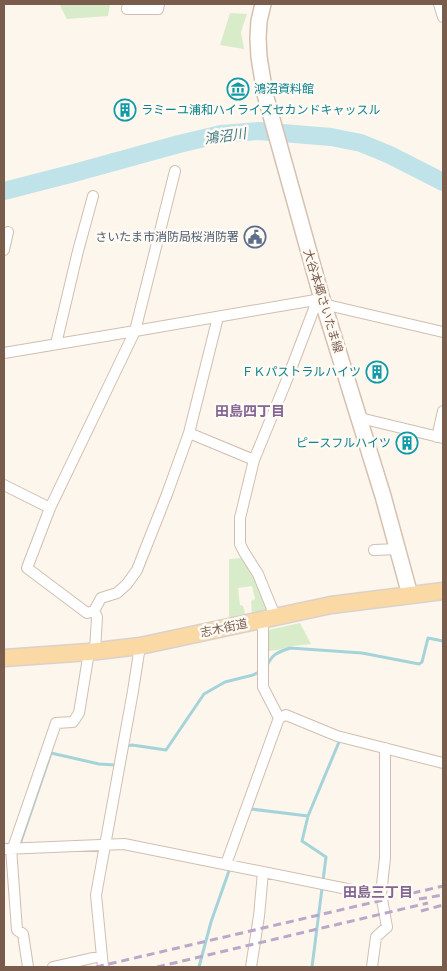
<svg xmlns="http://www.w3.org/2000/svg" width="447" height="971" viewBox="0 0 447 971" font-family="'Work Sans','Noto Sans JP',sans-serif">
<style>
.green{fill:#d8ecc9}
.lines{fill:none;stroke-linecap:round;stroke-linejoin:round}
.stream{stroke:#a5d3da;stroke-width:3}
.river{stroke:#bfe3e8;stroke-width:18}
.minor-casing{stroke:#d1beb0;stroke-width:12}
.secondary-casing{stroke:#d6c0b0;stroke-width:18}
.primary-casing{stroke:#dad1cd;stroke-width:19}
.minor{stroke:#fff;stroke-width:10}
.secondary{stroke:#fff;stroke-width:15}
.primary{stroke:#fbd9a5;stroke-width:16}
.rail{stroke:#b9a8c9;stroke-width:3;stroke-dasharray:8 5;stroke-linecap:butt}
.labels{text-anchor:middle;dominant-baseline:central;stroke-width:5;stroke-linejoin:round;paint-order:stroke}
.culture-label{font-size:12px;fill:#0d838f;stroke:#fffaf3;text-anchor:start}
.service-label{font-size:12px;fill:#4e5e75;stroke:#fffaf3;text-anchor:end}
.street-label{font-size:12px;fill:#7a5c4d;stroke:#fffaf3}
.water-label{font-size:14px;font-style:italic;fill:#437c86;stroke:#fffaf3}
.neighbourhood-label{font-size:14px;font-weight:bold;fill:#846695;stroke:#fffaf3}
</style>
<rect width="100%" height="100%" fill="#fdf6ec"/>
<path class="green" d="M60,4H110L108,16L67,19L61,8Z
M230,13L247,14L241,32L244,49L220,45Z
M242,558L254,574L268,611L252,615L251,601L255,599L252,586L238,588L240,605L243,606L246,616L229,620V559Z
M300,623L311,644L293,646L277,650L267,651L268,630Z"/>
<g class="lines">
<path class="stream" d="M266,668C272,654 276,653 290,648L362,653L419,664L422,662L428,638L443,641
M127,746L132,745L166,750L204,694L225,682L253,675L261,671
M250,810L251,809L308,816
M19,847L51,753L99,764L116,765
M199,967L211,922L230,868
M312,967L326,857L302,841L308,816L339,742"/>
<path class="river" d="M4,191L74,173L179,144L221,134L258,131L331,137L361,143L390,155L443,182"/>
<g class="minor-casing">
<path id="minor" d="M128,4L127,9H158L159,4
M439,4L443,17
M4,250L8,232
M323,304L443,332
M56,344L78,251L93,196
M4,353L135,331L321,299
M360,418L443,438
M189,433L254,460
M437,437L443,411
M4,485L50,508
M374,550L398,549
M94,611L87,613L27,568L50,508L135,331L175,171
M275,616L258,574L244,552L240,544V518L254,460L288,377L317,301
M95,651L97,617L94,611L101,598L117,593L127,584L137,570L167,494L189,433L218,317
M279,718L286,715L337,736L443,763
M11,848L17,930L23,934L28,967
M13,848L56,723L73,722L79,713L89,652
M4,849L124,844L367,893L381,894
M226,864L279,718L263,687V620
M53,967L101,956
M103,967L96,895L133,691L140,646
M251,967L259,916L263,872
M372,967L376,937L387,927L381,894L385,858V748"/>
</g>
<g class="secondary-casing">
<path id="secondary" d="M263,4L259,21L258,38L259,57L265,94L322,299L383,496L410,595"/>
</g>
<g class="primary-casing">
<path id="primary" d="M4,658L89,652L140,646L331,605L443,591"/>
</g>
<use href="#minor" class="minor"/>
<use href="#secondary" class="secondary"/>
<use href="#primary" class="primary"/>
<path class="rail" d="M419,899L443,895
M421,911L443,905
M96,967L443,886
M157,967L428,903"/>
</g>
<defs>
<g id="museum-ring" transform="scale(1.125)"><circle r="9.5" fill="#fffaf3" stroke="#0f9aa8" stroke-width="1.5"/><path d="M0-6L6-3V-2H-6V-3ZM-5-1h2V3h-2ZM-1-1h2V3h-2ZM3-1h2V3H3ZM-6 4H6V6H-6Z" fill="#0f9aa8"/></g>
<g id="building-ring" transform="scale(1.125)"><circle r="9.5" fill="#fffaf3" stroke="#0f9aa8" stroke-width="1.5"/><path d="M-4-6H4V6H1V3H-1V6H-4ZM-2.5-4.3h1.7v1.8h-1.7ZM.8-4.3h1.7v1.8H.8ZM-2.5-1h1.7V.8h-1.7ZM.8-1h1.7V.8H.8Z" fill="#0f9aa8"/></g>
<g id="civic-ring" transform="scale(1.125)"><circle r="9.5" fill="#fffaf3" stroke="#5c6f8a" stroke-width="1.5"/><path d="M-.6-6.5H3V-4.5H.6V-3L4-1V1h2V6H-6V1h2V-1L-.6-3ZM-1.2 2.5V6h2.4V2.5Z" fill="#5c6f8a"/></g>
</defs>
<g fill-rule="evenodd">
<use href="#museum-ring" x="238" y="89"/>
<use href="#building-ring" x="125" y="110"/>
<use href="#civic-ring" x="255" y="237"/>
<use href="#building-ring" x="377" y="372"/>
<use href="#building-ring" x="407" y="443"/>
</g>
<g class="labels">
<g class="culture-label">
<text x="254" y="89">鴻沼資料館</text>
<text x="141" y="110">ラミーユ浦和ハイライズセカンドキャッスル</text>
<text x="361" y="372" text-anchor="end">ＦＫパストラルハイツ</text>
<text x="391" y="443" text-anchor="end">ピースフルハイツ</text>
</g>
<g class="service-label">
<text x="239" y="237">さいたま市消防局桜消防署</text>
</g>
<g class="street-label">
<text transform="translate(323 301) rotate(73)">大谷本郷さいたま線</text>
<text transform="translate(224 628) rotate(-12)">志木街道</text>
</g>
<g class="water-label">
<text transform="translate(225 136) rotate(-8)">鴻沼川</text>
</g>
<g class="neighbourhood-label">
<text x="250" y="411">田島四丁目</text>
<text x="378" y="892">田島三丁目</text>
</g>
</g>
<rect width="447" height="971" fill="none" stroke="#7a5c4d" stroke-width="10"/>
</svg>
